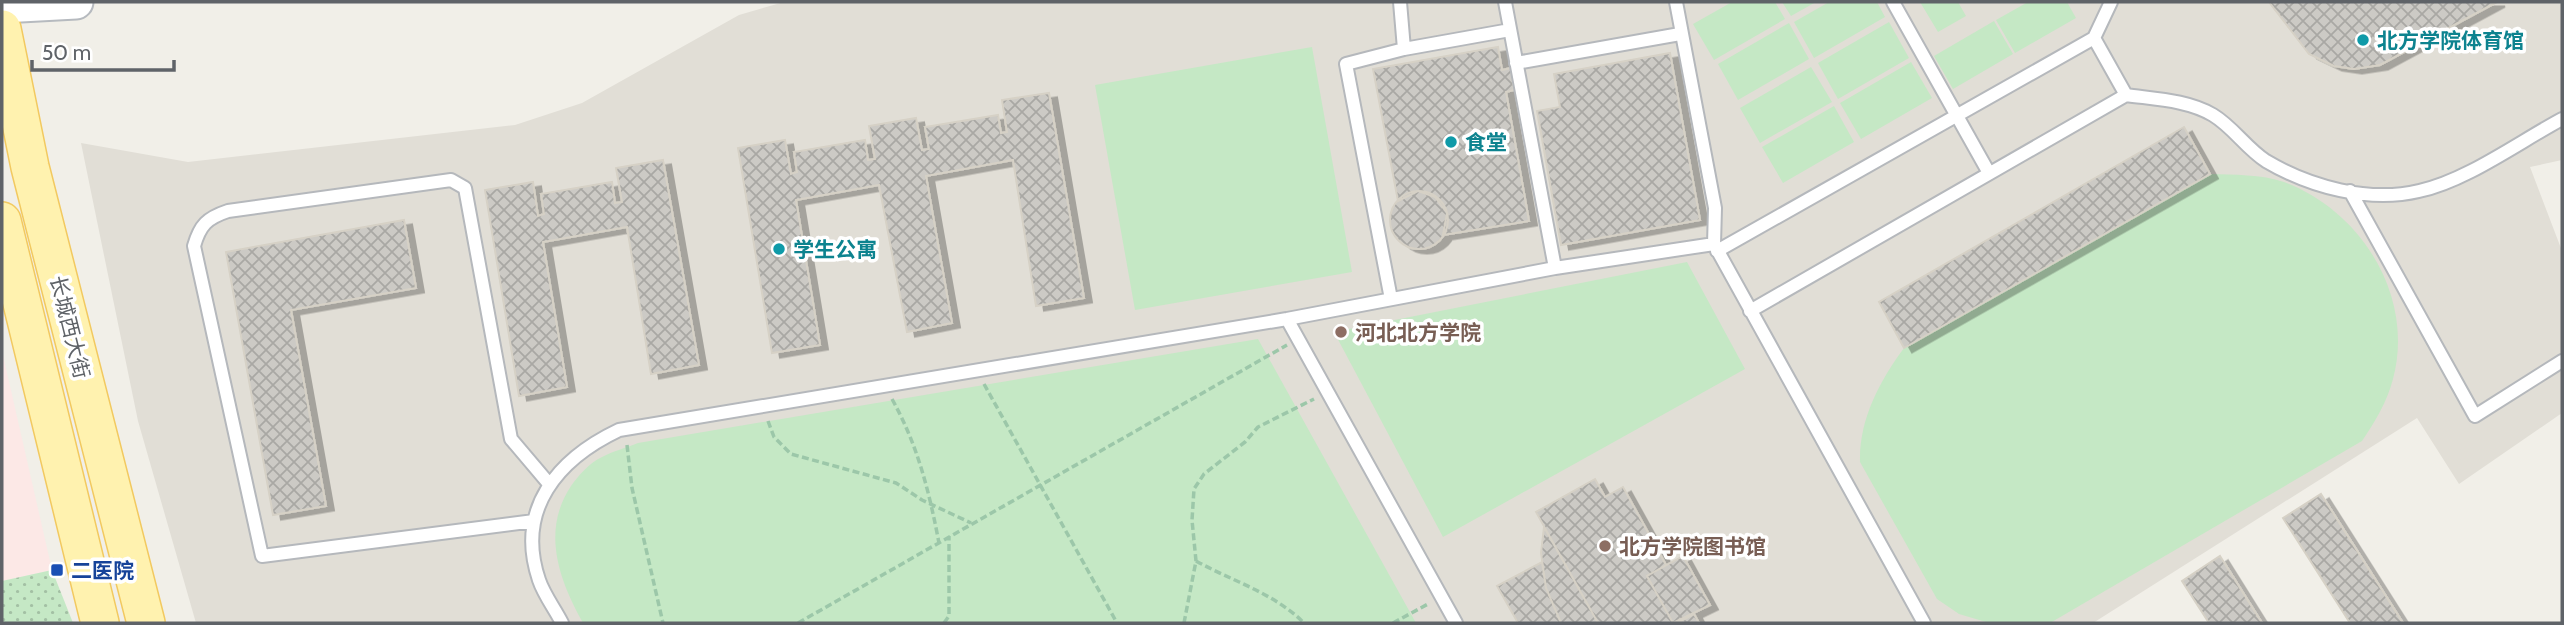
<svg xmlns="http://www.w3.org/2000/svg" width="2564" height="625" viewBox="0 0 2564 625" font-family="Cabin,'Noto Sans SC',sans-serif">
<style>
.education{fill:#e1ded6}
.medical{fill:#fce8e6}
.grass{fill:#c5e8c5}
.park{fill:url(#park-dots)}
.building{fill:url(#building-cross-hatch);stroke:#d6d1c6;stroke-width:2;filter:url(#shadow)}
.lines{fill:none;stroke-linecap:round;stroke-linejoin:round}
.lane-casing{stroke:#b5b8bc;stroke-width:16}
.secondary-casing{stroke:#b6babf;stroke-width:37}
.primary-casing{stroke:#f2c960;stroke-width:40}
.path{stroke:#9cc7a9;stroke-width:3.5;stroke-dasharray:7 3.5;stroke-linecap:butt}
.lane{stroke:#fff;stroke-width:12}
.secondary{stroke:#fff;stroke-width:33}
.primary{stroke:#fff2af;stroke-width:37}
.culture-dot{fill:#0f9aa8;stroke:#fff;stroke-width:2.5}
.education-dot{fill:#8d6e63;stroke:#fff;stroke-width:2.5}
.transit-dot{fill:#1a4fb4;stroke:#fff;stroke-width:2.5}
.labels{text-anchor:middle;dominant-baseline:central;stroke-width:7;stroke-linejoin:round;paint-order:stroke}
.culture-label{font-size:21px;font-weight:bold;fill:#0d838f;stroke:#fff;text-anchor:start}
.street-label{font-size:21px;fill:#5f6368;stroke:#fff}
.education-label{font-size:21px;font-weight:bold;fill:#785e54;stroke:#fff;text-anchor:start}
.transit-label{font-size:21px;font-weight:bold;fill:#164399;stroke:#fff;text-anchor:start}
</style>
<defs>
<pattern id="park-dots" width="8" height="8" patternUnits="userSpaceOnUse" patternTransform="scale(1.75)"><rect width="8" height="8" fill="#c5e8c5"/><path d="M2 2h.1M6 6h.1" fill="none" stroke="#a3c0a4" stroke-width="1.8" stroke-linecap="round"/></pattern>
<pattern id="building-cross-hatch" width="8" height="8" patternUnits="userSpaceOnUse" patternTransform="scale(1.75)"><rect width="8" height="8" fill="#cccac5"/><path d="M0 0l8 8M0 8l8-8" fill="none" stroke="#a9a8a4"/></pattern>
<filter id="shadow"><feDropShadow dx="8" dy="4.5" stdDeviation="0" flood-color="#0004"/></filter>
</defs>
<rect width="100%" height="100%" fill="#f1efe8"/>
<path class="education" d="M784,2H2562V160L2530,167L2562,251V413L2459,484L2417,418L2093,623H196L138,421L81,143L188,162L515,125L582,103L739,15Z"/>
<path class="medical" d="M2,351L52,570L2,581Z"/>
<path class="grass" d="M1732,2H1775L1785,19L1714,60L1693,24Z
M1782,2H1816L1791,16Z
M1829,2H1877L1885,17L1814,58L1794,22Z
M1920,2H1958L1966,16L1938,32Z
M2028,2H2067L2076,18L2015,53L1996,20Z
M1994,21L2013,54L1953,89L1934,56Z
M1889,22L1909,58L1838,99L1818,63Z
M1789,23L1809,59L1738,100L1718,64Z
M1312,47L1352,272L1135,310L1095,85Z
M1911,62L1932,98L1861,139L1840,103Z
M1811,67L1832,102L1760,143L1740,108Z
M1834,106L1854,142L1783,183L1762,147Z
M2210,174C2234,175 2261,174 2284,182C2362,211 2415,297 2393,379C2387,402 2375,422 2362,441L2050,623L1986,622L1959,614L1937,599L1860,462C1859,420 1879,382 1904,348Z
M1687,262L1745,369L1443,537L1334,332Z
M1258,339L1416,623H583C559,580 541,531 571,486C579,475 589,463 602,457C613,451 626,448 638,443Z"/>
<path class="park" d="M52,570L73,623H2V581Z"/>
<path class="building" d="M2269,2H2497L2380,65L2354,69L2334,66L2309,54Z
M1498,47L1502,70L1511,68L1514,90L1506,92L1529,221L1443,235L1447,213L1435,197L1418,191L1398,201L1373,69Z
M1670,53L1700,220L1561,245L1537,111L1560,107L1554,74Z
M1049,93L1084,298L1036,306L1013,160L926,176L952,323L907,332L879,185L796,200L820,345L772,353L738,148L785,140L791,174L797,172L794,152L865,140L868,160L875,159L869,126L916,118L922,150L929,149L925,127L998,115L1001,133L1007,132L1002,100Z
M2184,127L2210,174L1904,348L1879,302Z
M663,160L699,365L651,374L627,227L543,242L567,387L519,396L485,190L533,182L538,216L544,214L541,194L612,182L615,203L622,202L616,168Z
M1390 220a29 29 0 1 1 58 0a29 29 0 1 1-58 0Z
M404,220L416,288L291,310L326,506L273,515L226,252Z
M1595,479L1605,497L1623,487L1666,565L1647,576L1673,623H1598L1536,512Z
M2321,494L2403,623H2350L2283,518Z
M1544,527L1598,623H1561L1546,588L1541,553Z
M1683,556L1710,605L1673,623L1647,576Z
M2220,556L2262,623H2209L2182,581Z
M1542,562L1546,588L1561,623H1518L1497,586Z
M1694,614L1699,623H1677Z"/>
<g class="lines">
<g class="lane-casing">
<path id="lane" d="M1400,2L1404,49
M1505,2L1555,268
M1676,2L1715,208L1714,244
M1893,2L1989,173
M2094,38L2126,95
M1516,63L1680,34
M2350,191L2475,416L2562,361
M1717,251L2094,38L2111,2
M1391,299L1346,64L1404,49L1510,30
M1750,311L2126,95C2154,99 2188,100 2213,115C2233,127 2246,148 2266,161C2310,187 2369,203 2419,191C2466,181 2519,142 2562,119
M1287,319L1456,623
M534,521L262,556L194,246C200,225 207,218 228,211L451,180L465,188L511,439L550,485
M562,623C555,609 544,595 539,580C515,509 558,459 619,430L1287,319L1555,268L1714,244L1924,623"/>
</g>
<g class="secondary-casing">
<path id="secondary" d="M2,6L76,2"/>
</g>
<g class="primary-casing">
<path id="primary" d="M2,29L30,167L146,623
M2,221L100,623"/>
</g>
<path class="path" d="M984,384L1117,623
M892,399C918,446 929,491 939,543
M768,421L774,437L791,454L896,483L922,500L971,523
M627,445L632,488L663,623
M1196,561C1232,581 1274,593 1304,623
M798,623L1287,345
M944,623L949,616V536
M1184,623L1196,561L1192,520L1194,489L1204,474L1245,442L1258,427L1314,399
M1393,623L1428,604"/>
<use href="#lane" class="lane"/>
<use href="#secondary" class="secondary"/>
<use href="#primary" class="primary"/>
</g>
<g class="culture-dot">
<circle cx="2363" cy="40" r="7"/>
<circle cx="1451" cy="142" r="7"/>
<circle cx="779" cy="249" r="7"/>
</g>
<g class="education-dot">
<circle cx="1341" cy="332" r="7"/>
<circle cx="1605" cy="546" r="7"/>
</g>
<rect class="transit-dot" x="50" y="563" width="14" height="14" rx="3.5"/>
<g class="labels">
<g class="culture-label">
<text x="2377" y="40">北方学院体育馆</text>
<text x="1465" y="142">食堂</text>
<text x="793" y="249">学生公寓</text>
</g>
<g class="street-label">
<text transform="translate(70 327) rotate(76)">长城西大街</text>
</g>
<g class="education-label">
<text x="1355" y="332">河北北方学院</text>
<text x="1619" y="546">北方学院图书馆</text>
</g>
<g class="transit-label">
<text x="71" y="570">二医院</text>
</g>
</g>
<rect width="2564" height="625" fill="none" stroke="#5f6368" stroke-width="7"/>
<path d="M32 60v10h142v-10" fill="none" stroke="#5f6368" stroke-width="3.5"/>
<text x="42" y="60" font-size="21" fill="#5f6368" stroke="#ffffff" stroke-width="5" paint-order="stroke">50 m</text>
</svg>
